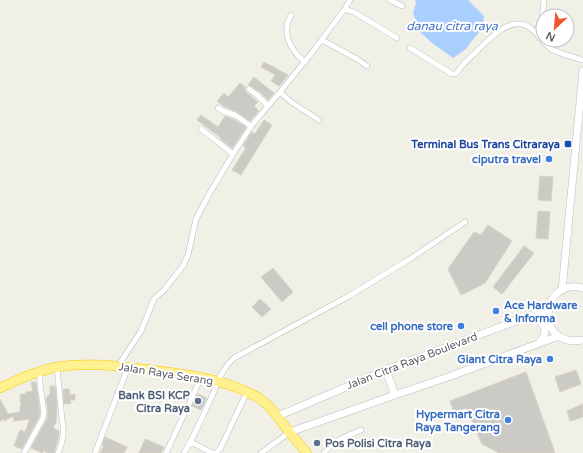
<svg xmlns="http://www.w3.org/2000/svg" width="583" height="453" viewBox="0 0 583 453" font-family="'Varela Round',sans-serif">
<style>
.water{fill:#a9cfff}
.building{fill:#cccac4;stroke:#d6d3c5}
.lines{fill:none;stroke-linecap:round;stroke-linejoin:round}
.street-casing{stroke:#b9bbc1;stroke-width:6}
.secondary-casing{stroke:#bcbec5;stroke-width:8}
.highway-casing{stroke:#f8c800;stroke-width:10}
.street{stroke:#fff;stroke-width:5}
.secondary{stroke:#fff;stroke-width:7}
.highway{stroke:#fff090;stroke-width:9}
.transit-dot{fill:#1a4fb4;stroke:#fff;stroke-width:1.5}
.shop-dot{fill:#3f7fe0;stroke:#fff;stroke-width:1.5}
.service-dot{fill:#5c6f8a;stroke:#fff;stroke-width:1.5}
.labels{text-anchor:middle;dominant-baseline:central;stroke-width:4;stroke-linejoin:round;paint-order:stroke}
.transit-label{font-size:11px;font-weight:bold;fill:#164399;stroke:#fff;text-anchor:end}
.shop-label{font-size:11px;font-weight:bold;fill:#366cbe;stroke:#fff;text-anchor:end}
.street-label{font-size:11px;fill:#5e6168;stroke:#fff}
.service-label{font-size:11px;font-weight:bold;fill:#4e5e75;stroke:#fff;text-anchor:end}
.water-label{font-size:12px;font-style:italic;fill:#4575c8;stroke:#fff}
</style>
<rect width="100%" height="100%" fill="#f1f0e7"/>
<path class="water" d="M415,0H468L484,16L482,29L474,38L466,49L453,58L432,43L419,31L413,13L416,3Z"/>
<path class="building" d="M264,62L288,75L279,86L271,81L275,75L274,74L261,67Z
M254,77L274,93L268,100L260,92L251,86L248,85Z
M240,83L245,87V90L246,92L258,102L254,106L259,111L250,121L237,112L223,106L217,101L224,93L228,97Z
M201,115L218,127L225,116L233,119L246,127L232,148L220,139L221,138L197,120Z
M264,120L272,125L241,175L232,170L246,148L243,146L252,132L255,134Z
M540,176L553,177L551,201L538,200Z
M538,211L550,212L548,239L536,238Z
M488,225L512,241L485,283L461,295L448,269L474,232L481,235Z
M524,246L534,253L502,294L493,287Z
M273,268L293,292L282,302L261,277Z
M260,299L271,309L262,317L252,307Z
M576,370L581,384L560,392L555,377Z
M526,372L555,453H499L482,444L466,408L454,412L450,401Z
M31,382H36L40,413L39,417L22,449L14,446L20,430L25,432L30,419L14,421L13,416L4,421L3,419L0,422V399L8,414L20,412V406H21L20,394H26V392L33,391Z
M50,386H55L57,405L56,422L53,428L59,431V436L54,453H49L43,451L42,453L31,448L47,419L48,413L46,398L50,394Z
M63,389H69L70,395L75,394V400H70L71,403L64,404Z
M198,394L207,398L201,410L192,406Z
M583,404V417L570,421L567,411Z
M105,437L127,447L124,453H100L104,445H102Z
M145,439L164,447L161,453H139Z"/>
<g class="lines">
<g class="street-casing">
<path id="street" d="M390,0L402,6
M344,10L350,0
M291,15C281,33 290,50 305,62
M540,38L544,0
M322,40L357,59L367,66
M410,48L452,74C453,74 454,74 455,74C458,73 460,67 463,65C467,60 472,56 476,52C486,42 505,21 521,24C535,26 541,42 551,49C561,54 572,57 583,60
M249,89L257,95L268,106
M280,92L291,102L319,120
M218,108L225,112L235,115L248,124L251,127
M201,129L233,154
M118,366L141,331L154,299L164,290L183,266L188,255L196,219L208,196L233,154L252,125L280,92L310,55L344,10H347L354,12L397,38
M57,367L62,420C65,432 63,442 58,453
M191,442L212,453H216L220,449L247,392
M24,453L43,418L44,413L40,384V371
M95,453L128,367
M166,453L201,378
M184,453C195,435 203,415 212,396C219,380 221,370 234,358L349,296L385,274L410,259L465,222
M261,453L290,432
M324,453C334,440 347,436 361,430"/>
</g>
<g class="secondary-casing">
<path id="secondary" d="M583,288C539,277 534,349 583,340
M562,290L583,71
M529,317C538,317 540,321 545,328L544,336L539,343
M386,370L395,395
M278,416L386,370L548,309
M290,432L395,395L451,376L559,336"/>
</g>
<g class="highway-casing">
<path id="highway" d="M0,388C18,379 37,371 57,367C87,362 115,366 145,369C178,373 212,377 243,390C248,393 254,395 259,398C272,407 280,420 289,432C295,439 301,446 307,453"/>
</g>
<use href="#street" class="street"/>
<use href="#secondary" class="secondary"/>
<use href="#highway" class="highway"/>
</g>
<rect class="transit-dot" x="564" y="140" width="8" height="8" rx="2"/>
<g class="shop-dot">
<circle cx="549" cy="159" r="4"/>
<circle cx="496" cy="311" r="4"/>
<circle cx="461" cy="326" r="4"/>
<circle cx="550" cy="359" r="4"/>
<circle cx="508" cy="420" r="4"/>
</g>
<g class="service-dot">
<circle cx="198" cy="401" r="4"/>
<circle cx="317" cy="443" r="4"/>
</g>
<g class="labels">
<g class="transit-label">
<text x="560" y="144">Terminal Bus Trans Citraraya</text>
</g>
<g class="shop-label">
<text x="541" y="159">ciputra travel</text>
<text x="504" y="305" text-anchor="start">Ace Hardware<tspan x="504" dy="13">&amp; Informa</tspan></text>
<text x="453" y="326">cell phone store</text>
<text x="542" y="359">Giant Citra Raya</text>
<text x="500" y="414">Hypermart Citra<tspan x="500" dy="13">Raya Tangerang</tspan></text>
</g>
<g class="street-label">
<text transform="translate(412 361) rotate(-21)">Jalan Citra Raya Boulevard</text>
<text transform="translate(166 374) rotate(9)">Jalan Raya Serang</text>
</g>
<g class="service-label">
<text x="190" y="395">Bank BSI KCP<tspan x="190" dy="13">Citra Raya</tspan></text>
<text x="325" y="443" text-anchor="start">Pos Polisi Citra Raya</text>
</g>
<g class="water-label">
<text x="452" y="26">danau citra raya</text>
</g>
</g>
<g transform="translate(555 28) rotate(206)"><circle r="19" fill="#ffffff" stroke="#bfc0c3"/>
<path d="M0-3L7 15L0 10L-7 15Z" fill="#ef552e"/>
<text y="-6" font-size="11" font-weight="bold" text-anchor="middle" fill="#5e6168">N</text>
</g>
</svg>
